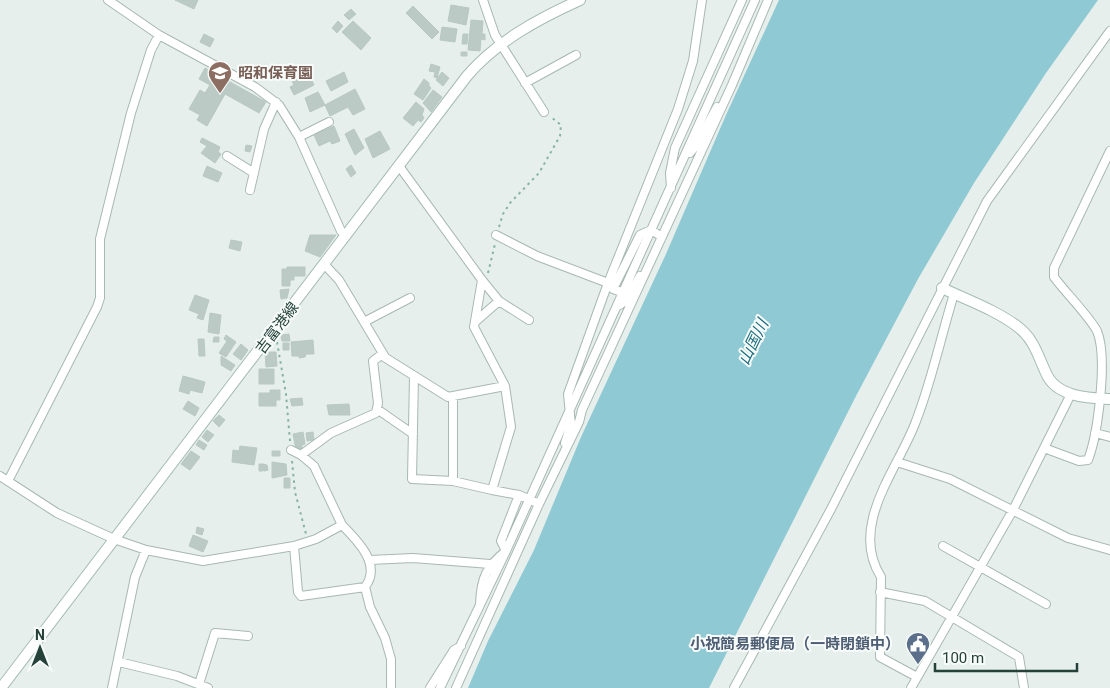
<svg xmlns="http://www.w3.org/2000/svg" width="1110" height="688" viewBox="0 0 1110 688" font-family="Roboto,'Noto Sans JP',sans-serif">
<style>
.water{fill:#8ec9d4}
.building{fill:#bbcac4;stroke:#b8c9c2}
.lines{fill:none;stroke-linecap:round;stroke-linejoin:round}
.street-casing{stroke:#a8b8b2;stroke-width:10}
.secondary-casing{stroke:#a4bbb3;stroke-width:12}
.path{stroke:#86b3a5;stroke-width:2;stroke-dasharray:2.5 4;stroke-linecap:butt}
.street{stroke:#fff;stroke-width:8}
.secondary{stroke:#fff;stroke-width:10}
.labels{text-anchor:middle;dominant-baseline:central;stroke-width:4;stroke-linejoin:round;paint-order:stroke}
.education-label{font-size:15px;font-weight:bold;fill:#785e54;stroke:#f7fbf9;text-anchor:start}
.street-label{font-size:15px;fill:#24423a;stroke:#f7fbf9}
.service-label{font-size:15px;font-weight:bold;fill:#4e5e75;stroke:#f7fbf9;text-anchor:end}
.water-label{font-size:16px;font-style:italic;fill:#1c6f80;stroke:#f7fbf9}
</style>
<rect width="100%" height="100%" fill="#e6efeb"/>
<path class="water" d="M779,0H1098L1046,73L974,183L918,279L856,396L709,688H468L488,641L534,550L581,437L666,254L726,115Z"/>
<path class="building" d="M175,0H198L194,9Z
M451,5L469,8L466,25L448,21Z
M413,6L439,32L432,39L406,13Z
M351,9L356,14L349,20L344,15Z
M471,20L483,21L482,34H485V40L481,39L480,51L468,50Z
M338,21L343,26L337,33L332,28Z
M353,21L371,38L361,50L342,32Z
M442,27L457,29L455,42L440,40Z
M204,34L214,39L210,47L200,42Z
M463,34H468L467,44H462Z
M461,52H467V56H461Z
M431,64L440,67L437,78L434,77L435,72L429,71Z
M205,68L266,102L259,113L225,94L207,126L197,120L200,115L189,109L200,90L205,93L210,85L199,79Z
M307,70L314,85L294,95L290,87L294,85L292,81L299,78L297,75Z
M344,72L348,82L331,91L326,81Z
M442,72L449,78L443,86L436,80Z
M424,79L429,83V86L431,88L423,100L414,94Z
M355,89L365,109L353,115L348,107L330,116L325,105Z
M433,90L442,97L431,112L423,103Z
M318,92L325,105L310,112L305,98Z
M416,102L424,109L422,115L424,118L421,122L418,120L413,126L403,118Z
M334,126L340,141L332,144L330,141L319,146L314,135Z
M354,129L364,148L355,155L345,134Z
M380,131L390,149L373,158L365,139Z
M202,138L220,147L218,152L221,154L215,163L201,153L207,146L200,142Z
M246,145L252,146L250,152L245,151Z
M351,165L356,173L351,177L346,169Z
M207,166L222,173L218,182L203,176Z
M310,235H336L320,257L305,251Z
M231,240L242,242L240,251L229,248Z
M287,267H305V276H294V280H290V286H282V269H287Z
M289,289L287,298L281,299L280,290Z
M195,295L209,300L203,320L197,318L199,314L189,310Z
M210,313L221,315L219,334L208,332Z
M289,334L290,341H282L281,335Z
M226,335L236,342L226,357L219,353L227,341L224,339Z
M214,337H219V342H213Z
M198,339H204L205,356H199Z
M313,340L314,354H306L305,357L299,358V356H292L291,342Z
M283,343H289V350H283Z
M241,344L248,350L241,360L233,354Z
M265,352H276L277,366L266,367Z
M221,356L235,365L231,371L221,365Z
M259,369H274V384H259Z
M183,376L205,382L202,393L190,390L189,394L179,391Z
M270,390H280V400H276V406H259V393H270Z
M302,398L303,405L292,406L290,399Z
M188,401L199,408L195,416L183,409Z
M349,404L350,415H329L327,405Z
M219,415L225,420L219,427L213,421Z
M207,430L214,435L208,442L202,437Z
M303,432L305,444L302,445V448L296,450L293,434Z
M313,432L314,440L307,441L306,433Z
M199,440L207,445L204,450L196,445Z
M240,446L257,448L254,465L232,462L233,450L239,451Z
M191,451L200,457L190,470L181,464Z
M272,451H280V456H272Z
M272,462L286,464L287,475L272,478Z
M259,464H263V471H259Z
M263,464L267,465L268,470L264,471Z
M284,478H290V488H284Z
M197,527L204,529L202,535L196,533Z
M193,535L208,541L203,552L189,546Z"/>
<g class="lines">
<g class="street-casing">
<path id="street" d="M108,0L159,35L255,87L279,105L299,137L341,231L346,234
M483,0L495,35L544,112
M525,83L576,55
M299,137L329,122
M690,153L696,146L717,107
M227,156L254,173
M399,166L482,280L499,301L529,320
M671,188L670,173L675,148L742,0
M250,190L264,129L276,102
M496,235L537,256L608,283L613,289L624,293
M324,264L339,280L385,357
M482,280L474,327L505,386L511,427L492,490L519,495L535,502
M613,289L640,235L651,230L662,237
M620,305L626,300L640,276
M364,322L410,298
M475,322L499,301
M414,376L412,479L453,481L492,490
M453,396V481
M377,409L413,434
M1095,433L1110,437
M565,443L571,425L568,394L608,283L678,109L693,61L702,0
M1044,448L1071,394
M291,450L301,455L331,433L376,413L378,403L373,361L381,355L448,397L505,386
M301,455L314,466L342,525
M897,462L950,479L1068,538L1110,550
M0,476L57,513L114,539L146,550L203,561L294,546L316,539L342,525C358,541 382,565 365,587L370,607L385,638L391,659V688
M8,481L97,307L100,298V239L131,113L151,50L159,35
M294,546L298,592L301,596L365,587
M943,546L1046,604
M370,560L413,558L490,564
M880,592L925,601L1019,657L1024,688
M480,604C481,578 486,567 506,551L501,541L519,495
M119,662L177,676L208,688
M917,677L880,657L881,577C848,525 899,468 916,421C932,380 941,336 954,294
M199,684L215,633L248,636
M112,688L135,577L146,550
M430,688L454,650L461,646
M440,688L506,551L755,0
M456,688L539,504L579,422L582,410L732,85L768,0
M734,688L831,509L987,201L1110,31
M911,688L1013,510L1044,448L1079,461L1088,460C1098,434 1108,357 1097,331C1089,316 1065,292 1054,277V268L1110,151"/>
</g>
<g class="secondary-casing">
<path id="secondary" d="M942,288C967,300 996,310 1018,327C1034,339 1038,356 1046,373C1056,397 1088,398 1110,399
M1,688L467,76C497,41 538,19 580,0"/>
</g>
<path class="path" d="M499,227L503,214L510,203L539,173L560,136L561,125L551,117
M488,273L495,244
M277,342L286,394L290,441
M292,461L295,492L306,534"/>
<use href="#street" class="street"/>
<use href="#secondary" class="secondary"/>
</g>
<defs>
<g id="school-pin" transform="scale(1.25)"><path d="M0 17L-7.5 6A9.5 9.5 0 1 1 7.5 6Z" fill="#8d6e63" stroke="#f7fbf9"/><path d="M0-5L7-2L0 1L-7-2ZM-4 1L0 2.5L4 1V4Q0 6-4 4Z" fill="#fff"/></g>
<g id="civic-pin" transform="scale(1.25)"><path d="M0 17L-7.5 6A9.5 9.5 0 1 1 7.5 6Z" fill="#5c6f8a" stroke="#f7fbf9"/><path d="M-.6-6.5H3V-4.5H.6V-3L4-1V1h2V6H-6V1h2V-1L-.6-3ZM-1.2 2.5V6h2.4V2.5Z" fill="#fff"/></g>
</defs>
<g fill-rule="evenodd">
<use href="#school-pin" x="220" y="73"/>
<use href="#civic-pin" x="918" y="644"/>
</g>
<g class="labels">
<g class="education-label">
<text x="238" y="73">昭和保育園</text>
</g>
<g class="street-label">
<text transform="translate(277 328) rotate(-53)">吉富港線</text>
</g>
<g class="service-label">
<text x="900" y="644">小祝簡易郵便局（一時閉鎖中）</text>
</g>
<g class="water-label">
<text transform="translate(753 342) rotate(-64)">山国川</text>
</g>
</g>
<g transform="translate(40 648)" stroke="#f7fbf9" stroke-width="4" paint-order="stroke">
<path d="M0-4L9 19L0 12L-9 19Z" fill="#24423a"/>
<text y="-8" font-size="14" font-weight="bold" text-anchor="middle" fill="#24423a">N</text>
</g>
<path d="M935 663v8h142v-8" fill="none" stroke="#24423a" stroke-width="2.5"/>
<text x="942" y="663" font-size="15" fill="#24423a" stroke="#f7fbf9" stroke-width="4" paint-order="stroke">100 m</text>
</svg>
